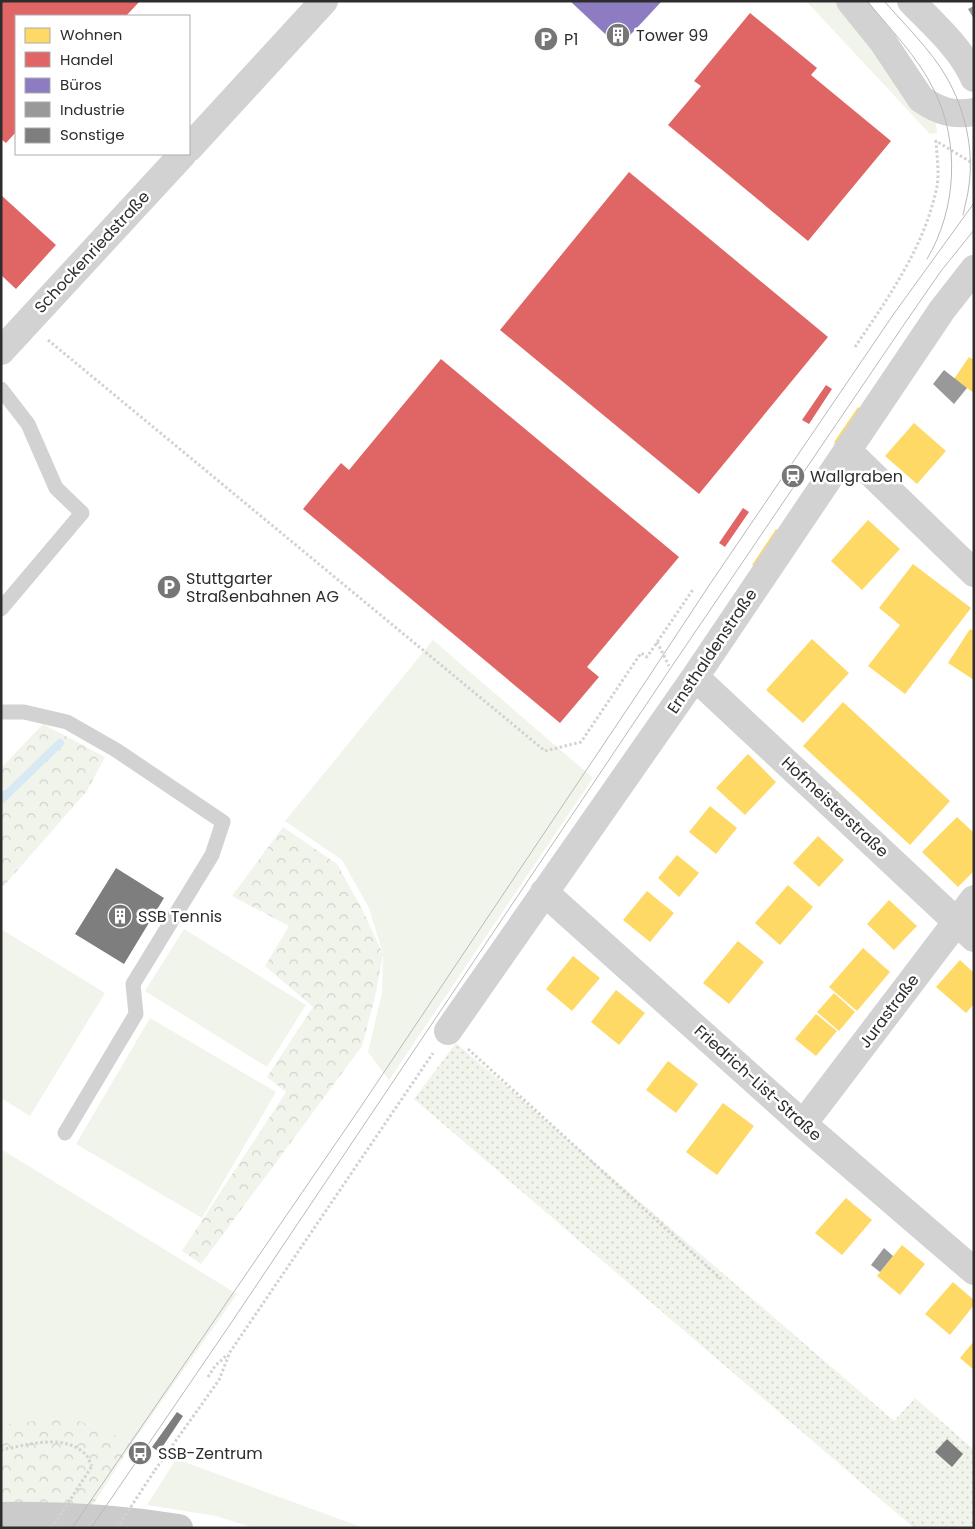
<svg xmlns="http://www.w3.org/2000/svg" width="975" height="1529" viewBox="0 0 975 1529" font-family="Poppins,sans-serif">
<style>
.grass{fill:#f1f4eb}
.forest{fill:url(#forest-crowns)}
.park{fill:url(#park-dots)}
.homes{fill:#ffd966}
.shops{fill:#e06666}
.offices{fill:#8e7cc3}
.industry{fill:#999}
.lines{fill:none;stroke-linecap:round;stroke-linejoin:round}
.stream{stroke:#d7e9f2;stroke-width:8}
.building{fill:#7e7e7e}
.path{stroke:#d2d2d2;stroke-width:3;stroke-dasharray:2.5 2.5;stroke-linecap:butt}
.service{stroke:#d2d2d2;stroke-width:15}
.minor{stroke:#d2d2d2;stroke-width:28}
.tertiary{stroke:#d2d2d2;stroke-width:28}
.secondary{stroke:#cbcbcb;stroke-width:28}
.tram{stroke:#b9b9b9;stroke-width:1}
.path-bridge{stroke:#d2d2d2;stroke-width:3;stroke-dasharray:2.5 2.5;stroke-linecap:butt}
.labels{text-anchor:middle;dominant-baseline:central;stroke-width:5;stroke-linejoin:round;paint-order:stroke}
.poi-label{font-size:16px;fill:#2d2d2d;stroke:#fff;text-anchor:start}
.street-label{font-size:16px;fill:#2d2d2d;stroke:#fff}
</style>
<defs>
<pattern id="forest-crowns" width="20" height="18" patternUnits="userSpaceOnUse" patternTransform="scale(1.25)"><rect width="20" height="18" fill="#f1f4eb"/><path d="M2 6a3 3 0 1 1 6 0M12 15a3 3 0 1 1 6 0" fill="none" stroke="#cfd2ca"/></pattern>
<pattern id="park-dots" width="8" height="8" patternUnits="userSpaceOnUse" patternTransform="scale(1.25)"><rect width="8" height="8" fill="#f1f4eb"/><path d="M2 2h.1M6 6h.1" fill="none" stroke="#cfd2ca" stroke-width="1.8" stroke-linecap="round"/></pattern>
</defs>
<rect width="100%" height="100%" fill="#fff"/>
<path class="grass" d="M806,1H838L915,112L936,123L937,133L930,134Z
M433,640L593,778L389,1080L368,1052L382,993L383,954L369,908L342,860L285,821Z
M1,929L105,993L30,1116L1,1098Z
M184,929L306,1005L267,1067L145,991Z
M150,1018L276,1092L202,1218L76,1144Z
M1,1149L237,1294L133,1442L69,1417L1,1425Z
M176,1459L364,1528H254L216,1516L147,1505Z"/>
<path class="forest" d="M43,724L105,757L87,791L1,889V768Z
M283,827L337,864L362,909L383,954L375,997L362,1046L201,1264L182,1251L286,1092L267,1077L313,1007L265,966L289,926L232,896Z
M69,1417L133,1442L78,1528H1V1425Z"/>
<path class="park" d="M456,1043L894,1421L915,1398L974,1450V1528H914L414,1099Z"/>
<path class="homes" d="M969,357L974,360V393L954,379Z
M858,407L864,411L840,446L834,442Z
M914,423L946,451L917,484L885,456Z
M868,520L900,549L862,590L831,561Z
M776,529L782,534L758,569L752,565Z
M913,564L971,608L905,694L868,666L900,625L879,608Z
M970,629L974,631V680L948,663Z
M812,639L849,673L803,723L766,690Z
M843,702L950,801L910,845L803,746Z
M748,754L776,782L745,815L716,788Z
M710,806L737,828L716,854L689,832Z
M957,817L974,833V871L958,887L922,852Z
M818,836L844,860L819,887L793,863Z
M677,855L699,873L679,897L658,878Z
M788,885L813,907L780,945L755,923Z
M647,891L674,913L650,942L623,920Z
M889,900L917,926L894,950L867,924Z
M738,941L764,962L729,1004L703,983Z
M863,948L890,972L857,1011L829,987Z
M573,956L600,978L572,1011L546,989Z
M960,960L974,973V1004L966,1013L936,987Z
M616,990L645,1013L619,1045L591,1022Z
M834,993L855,1012L839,1031L817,1012Z
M816,1014L837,1031L816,1056L795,1039Z
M668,1061L698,1084L676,1113L646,1090Z
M723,1103L754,1126L717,1175L686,1152Z
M846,1198L872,1220L842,1255L815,1233Z
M902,1245L925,1264L900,1295L877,1276Z
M953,1282L974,1300V1305L950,1335L925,1314Z
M974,1341V1370L960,1358Z"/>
<path class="shops" d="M1,1H140L126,16H16V132L6,143L1,139Z
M750,13L817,68L811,75L891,141L808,241L668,125L701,86L694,81Z
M629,172L828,337L699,494L500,330Z
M1,195L56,245L16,289L1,275Z
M441,359L679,557L587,667L599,677L560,723L303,509L341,463L349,470Z
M826,385L832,389L809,424L802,420Z
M743,508L749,512L725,547L719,543Z"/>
<path class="offices" d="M570,1H662L619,47Z"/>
<path class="industry" d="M974,6V19L968,9Z
M944,370L967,388L954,404L933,384Z
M884,1248L893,1256L880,1272L871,1265Z"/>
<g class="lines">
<path class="stream" d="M1,800L60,743"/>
</g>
<path class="building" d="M116,868L164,898L124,964L75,934Z
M177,1412L183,1416L159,1452L152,1447Z
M947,1439L963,1454L952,1467L935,1452Z"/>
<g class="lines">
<path class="path" d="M48,340L545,751L581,742L641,653L647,657L694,588
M855,347C888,298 923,249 936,191C940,176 937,157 936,141L974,164
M657,642L669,666
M468,1049L721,1279
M208,1377L215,1366L228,1354
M1,1450C27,1445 66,1432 87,1456C89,1459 90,1463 92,1466
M155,1470L219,1380L230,1352L433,1053"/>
<path class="service" d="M1,389L28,424L56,488L82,513L1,609
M1,712H24L67,722L116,750L223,822L212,855L133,984L136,1014L65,1133"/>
<path class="minor" d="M189,148L324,1
M1,351L183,154
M847,450L974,573
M695,677L974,938
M544,892L803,1124L974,1271
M448,1031L695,677L942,310L974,269
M803,1124L974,899"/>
<path class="tertiary" d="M850,1L883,42L921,99C939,111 953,116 974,112
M911,1C932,23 962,49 974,78"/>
<path class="secondary" d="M1,1516C61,1515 120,1519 179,1528"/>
<path class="tram" d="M867,1C890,29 918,57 934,90C960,142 957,209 927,259
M884,1C905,25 931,50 947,78C965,110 974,149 969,185C968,195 965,205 963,215
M72,1528L360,1108L642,687L710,584L893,315L974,203
M91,1528L227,1329L670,669L905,323L941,271L974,230"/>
<path class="path-bridge" d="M52,1528L92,1466
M117,1528L155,1470"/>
</g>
<defs>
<g id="building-disc" transform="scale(1.25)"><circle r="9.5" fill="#767676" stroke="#fff"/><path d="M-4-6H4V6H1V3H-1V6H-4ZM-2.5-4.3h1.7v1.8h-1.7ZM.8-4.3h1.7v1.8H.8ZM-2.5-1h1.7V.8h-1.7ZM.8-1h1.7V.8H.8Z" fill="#fff"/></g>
<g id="parking-disc" transform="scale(1.25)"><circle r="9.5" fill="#767676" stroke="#fff"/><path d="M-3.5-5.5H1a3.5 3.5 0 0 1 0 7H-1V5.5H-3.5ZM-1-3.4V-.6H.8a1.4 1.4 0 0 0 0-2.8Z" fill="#fff"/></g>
<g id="station-disc" transform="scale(1.25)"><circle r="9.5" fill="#767676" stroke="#fff"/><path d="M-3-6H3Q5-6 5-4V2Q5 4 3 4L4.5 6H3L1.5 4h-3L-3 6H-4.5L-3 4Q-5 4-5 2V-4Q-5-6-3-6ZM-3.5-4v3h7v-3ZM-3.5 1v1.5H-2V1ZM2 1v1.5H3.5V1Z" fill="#fff"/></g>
<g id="bus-disc" transform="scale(1.25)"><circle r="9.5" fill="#767676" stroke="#fff"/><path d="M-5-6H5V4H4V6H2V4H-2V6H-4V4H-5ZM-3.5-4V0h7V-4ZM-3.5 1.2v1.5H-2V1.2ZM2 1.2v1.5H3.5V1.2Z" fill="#fff"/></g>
</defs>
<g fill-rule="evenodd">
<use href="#building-disc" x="618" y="35"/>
<use href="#parking-disc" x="546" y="39"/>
<use href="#station-disc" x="793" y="476"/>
<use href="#parking-disc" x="169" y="587"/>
<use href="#building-disc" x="120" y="916"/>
<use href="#bus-disc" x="140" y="1453"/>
</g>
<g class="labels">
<g class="poi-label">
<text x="636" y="35">Tower 99</text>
<text x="564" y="39">P1</text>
<text x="810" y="476">Wallgraben</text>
<text x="186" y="578">Stuttgarter<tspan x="186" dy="18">Straßenbahnen AG</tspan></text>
<text x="138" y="916">SSB Tennis</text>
<text x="158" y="1453">SSB-Zentrum</text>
</g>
<g class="street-label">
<text transform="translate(92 252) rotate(-47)">Schockenriedstraße</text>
<text transform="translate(712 651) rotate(-56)">Ernsthaldenstraße</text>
<text transform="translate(835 807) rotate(43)">Hofmeisterstraße</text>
<text transform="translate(889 1011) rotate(-53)">Jurastraße</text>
<text transform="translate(758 1083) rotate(42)">Friedrich-List-Straße</text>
</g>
</g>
<rect width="975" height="1529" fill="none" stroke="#2d2d2d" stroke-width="5"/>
<rect x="15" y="15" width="175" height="140" fill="#ffffff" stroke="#ababab"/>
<rect x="25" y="28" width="25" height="15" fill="#ffd966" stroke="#ababab"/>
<text x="60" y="40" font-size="15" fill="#2d2d2d">Wohnen</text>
<rect x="25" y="52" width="25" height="15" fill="#e06666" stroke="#ababab"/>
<text x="60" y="65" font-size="15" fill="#2d2d2d">Handel</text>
<rect x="25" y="78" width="25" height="15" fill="#8e7cc3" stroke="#ababab"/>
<text x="60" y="90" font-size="15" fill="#2d2d2d">Büros</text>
<rect x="25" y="102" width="25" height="15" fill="#999999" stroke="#ababab"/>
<text x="60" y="115" font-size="15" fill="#2d2d2d">Industrie</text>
<rect x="25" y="128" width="25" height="15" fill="#7e7e7e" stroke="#ababab"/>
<text x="60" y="140" font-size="15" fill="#2d2d2d">Sonstige</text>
</svg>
